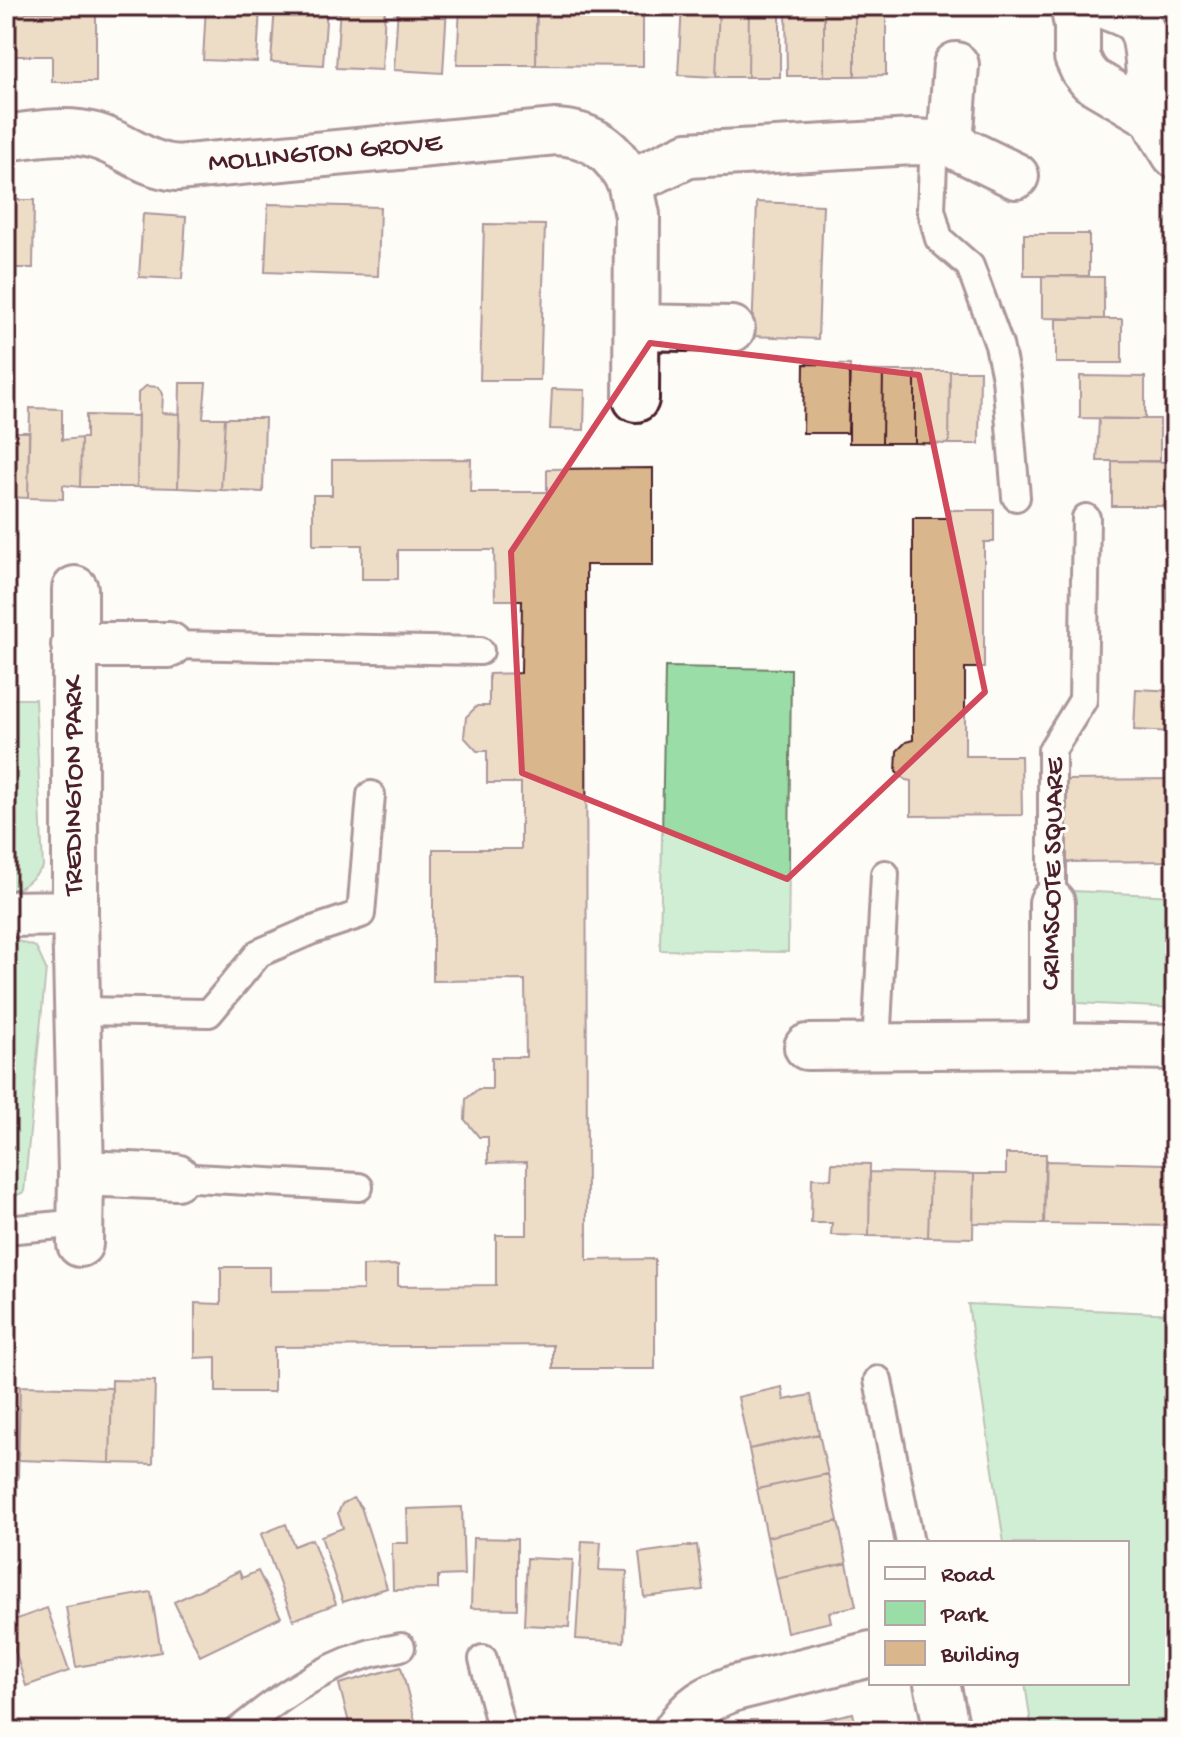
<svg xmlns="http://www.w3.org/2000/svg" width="1181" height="1737" viewBox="0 0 1181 1737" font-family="'Gochi Hand',sans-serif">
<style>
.green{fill:#9adda7;stroke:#727e69;stroke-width:2}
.building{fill:#d9b68b;stroke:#4a1f2b;stroke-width:2}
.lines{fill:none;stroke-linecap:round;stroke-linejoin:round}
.service-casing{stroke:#4a1f2b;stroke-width:32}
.minor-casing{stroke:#4a1f2b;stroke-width:50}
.service{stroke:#fdfcf7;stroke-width:26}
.minor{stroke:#fdfcf7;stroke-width:44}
.marked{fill:none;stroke:#d1495b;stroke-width:6;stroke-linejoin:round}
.labels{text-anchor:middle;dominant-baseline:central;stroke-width:6;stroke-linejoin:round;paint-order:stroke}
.street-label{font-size:28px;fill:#4a1f2b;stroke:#fdfcf7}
</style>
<rect width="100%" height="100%" fill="#fdfcf7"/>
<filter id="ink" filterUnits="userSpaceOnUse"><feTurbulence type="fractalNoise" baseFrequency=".0125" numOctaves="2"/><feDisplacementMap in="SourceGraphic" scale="16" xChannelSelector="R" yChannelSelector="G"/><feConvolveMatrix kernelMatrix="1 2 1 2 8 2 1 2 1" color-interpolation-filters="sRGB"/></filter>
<g filter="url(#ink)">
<path class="green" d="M665,667L791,669L788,952L660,950Z
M6,699H35L43,867C32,879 23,890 6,891Z
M1073,891L1175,896V1008L1078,1003L1068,974Z
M6,937L36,947L46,969L24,1192L6,1200Z
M968,1304L1175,1314V1731H1032L1025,1683H1127V1543H1004Z"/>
<path class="building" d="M206,6H260L257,62L203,60Z
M275,6H327L323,65L271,62Z
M340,6L385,7L382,70L336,68Z
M398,6H447L443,73L394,70Z
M460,6H537L536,65H457Z
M682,6H719L716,77L678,75Z
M719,6H749L748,77H716Z
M749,6H780V77H748Z
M786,7H824V76H787Z
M824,7H855V76H824Z
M855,7H886V75L855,76Z
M536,9H643V66L536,65Z
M6,12H96V82H52V56H6Z
M6,200H34L33,268H6Z
M757,202L823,205L818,339L752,336Z
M268,204L380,207L378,276L265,272Z
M143,214L186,217L182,279L139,277Z
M484,224L545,225L540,380H480Z
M1024,234H1089V276H1024Z
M1042,276L1104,277V319L1042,318Z
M6,280H14L13,346L6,345Z
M1056,319H1122V363H1056Z
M804,364L850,365L848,433H803Z
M849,370L883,371L882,443H849Z
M883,371H915V443H882Z
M915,371H950L949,444L915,443Z
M950,371H980L979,444H949Z
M1080,376L1145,377V419L1080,418Z
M180,383H206L203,418H225L221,490L178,488Z
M146,386L159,387L163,394L162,413L180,414L178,488L137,487L138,393Z
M552,389L585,390L584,430L550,429Z
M30,408L62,409V440L81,438L80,487L63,485V499L28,498Z
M86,415L138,416L137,487H80L81,438H86Z
M225,418H265L263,492L221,490Z
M1099,419H1160V461H1097Z
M6,432H29L28,498L6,497Z
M471,459L470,492H547V469L653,468V565H586L587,1260L655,1259V1369H553V1345L274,1347V1392H216V1357L195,1358V1303L221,1304V1267H270V1291L363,1290V1266L398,1265V1286L496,1285V1235H527V1162L488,1163V1137H479L465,1120L466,1099L478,1089H492V1057H526L525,980L433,981V849H521V783H487V751H477L464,737L466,717L477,706H489V674L521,673L522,600H495L494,550H398V579H362V545H313V495H332V460Z
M1112,461L1175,462V506H1112Z
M950,510H994V542H984V668H965V756H1021L1022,815L911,816V781L906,780L896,772L897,751L906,742L913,740V518H951Z
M1136,689L1175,691V732L1134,730Z
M1175,779V861L1067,862V780Z
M1006,1154H1046L1044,1224L973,1223L974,1174H1006Z
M1164,1155H1175V1226L1044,1224L1045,1161L1165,1164Z
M832,1163L870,1164L869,1236L831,1235L832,1223H811L812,1178L831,1179Z
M870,1172L930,1173L928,1237L869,1236Z
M930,1173L974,1174L973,1238L928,1237Z
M112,1380L155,1381L153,1464L110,1463Z
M6,1386H20L18,1479L6,1478Z
M20,1386L112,1388L110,1463L18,1460Z
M782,1387L784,1400L811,1395L819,1434L749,1449L738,1397Z
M819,1434L828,1474L757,1489L749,1449Z
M828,1474L838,1521L767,1537L757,1489Z
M353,1498L361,1507L387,1588L343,1602L321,1536L343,1528L338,1513L342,1504Z
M462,1507L464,1575L438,1576V1589L393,1590L392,1543H408L407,1509Z
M838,1521L847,1563L776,1579L767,1537Z
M286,1524L294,1546L312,1539L336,1604L293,1620L261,1534Z
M473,1538L517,1539V1609L471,1608Z
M582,1541L601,1542L599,1570L627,1571L624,1642L576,1639Z
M697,1545L703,1590L644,1597L639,1553Z
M527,1558L573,1560L569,1627L524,1625Z
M847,1563L856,1606L829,1612L831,1622L787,1632L776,1579Z
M239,1571L242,1578L258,1571L281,1617L200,1656L174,1602Z
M151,1592L161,1652L76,1667L66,1607Z
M47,1608L69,1671L26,1686L6,1623Z
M401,1667L417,1728L407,1731H351L339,1684Z
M853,1713L857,1731L887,1725L888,1731H812L811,1722Z"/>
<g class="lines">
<g class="service-casing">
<path id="service" d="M934,142L931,209L939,239L970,266L999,345L1006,378L1016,497
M169,645L480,651
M1052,903V750L1083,700L1086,518
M76,1011L209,1013L259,953L310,931L361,914L371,795
M876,1046L885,874
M176,1177L359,1187
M6,1230L81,1223
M878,1380L910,1543
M483,1659L502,1731
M238,1731C276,1700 317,1670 365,1655C376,1651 389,1650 401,1647"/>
</g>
<g class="minor-casing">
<path id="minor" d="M1073,6L1077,25V57L1083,70L1091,80L1154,117
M1104,6C1113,10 1125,13 1133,19C1155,35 1145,90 1153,116C1158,130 1168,143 1175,155
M6,138C35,134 66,128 95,136C125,144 143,165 177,168L556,132C593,134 613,150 630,182L688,155L913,142L950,144L1016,176
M950,144L956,65
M630,182L637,215L636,399
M637,327L732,329
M74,645H169
M1052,903V1045
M75,913L81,1173L80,1244
M6,914L75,913V589
M807,1047L1052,1045L1175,1047
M81,1173L176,1177
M937,1683L945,1721
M676,1731C692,1706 707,1698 735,1688L871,1654"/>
</g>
<use href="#service" class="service"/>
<use href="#minor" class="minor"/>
</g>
</g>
<path d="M0 0H1181V1737H0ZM650,343L919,375L985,692L787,879L522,773L511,552Z" fill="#fdfcf7" fill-opacity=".55" fill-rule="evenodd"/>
<path class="marked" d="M650,343L919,375L985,692L787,879L522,773L511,552Z"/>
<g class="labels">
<g class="street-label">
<text transform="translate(325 154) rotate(-5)">MOLLINGTON GROVE</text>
<text transform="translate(75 786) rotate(-90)">TREDINGTON PARK</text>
<text transform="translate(1054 874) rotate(-89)">CRIMSCOTE SQUARE</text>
</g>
</g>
<rect width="1181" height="1737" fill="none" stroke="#fdfcf7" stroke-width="32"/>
<rect x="16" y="16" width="1149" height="1705" fill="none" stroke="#4a1f2b" stroke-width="3" filter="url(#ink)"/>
<rect x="869" y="1541" width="260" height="144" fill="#fdfcf7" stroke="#b5a4a5" stroke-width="2"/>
<rect x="885" y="1567" width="40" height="12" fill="#fdfcf7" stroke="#b5a4a5" stroke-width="2"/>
<text x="941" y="1581" font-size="24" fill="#4a1f2b">Road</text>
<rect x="885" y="1601" width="40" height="24" fill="#9adda7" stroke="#b5a4a5" stroke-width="2"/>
<text x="941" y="1621" font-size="24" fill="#4a1f2b">Park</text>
<rect x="885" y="1641" width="40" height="24" fill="#d9b68b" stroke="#b5a4a5" stroke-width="2"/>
<text x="941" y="1661" font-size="24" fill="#4a1f2b">Building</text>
</svg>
